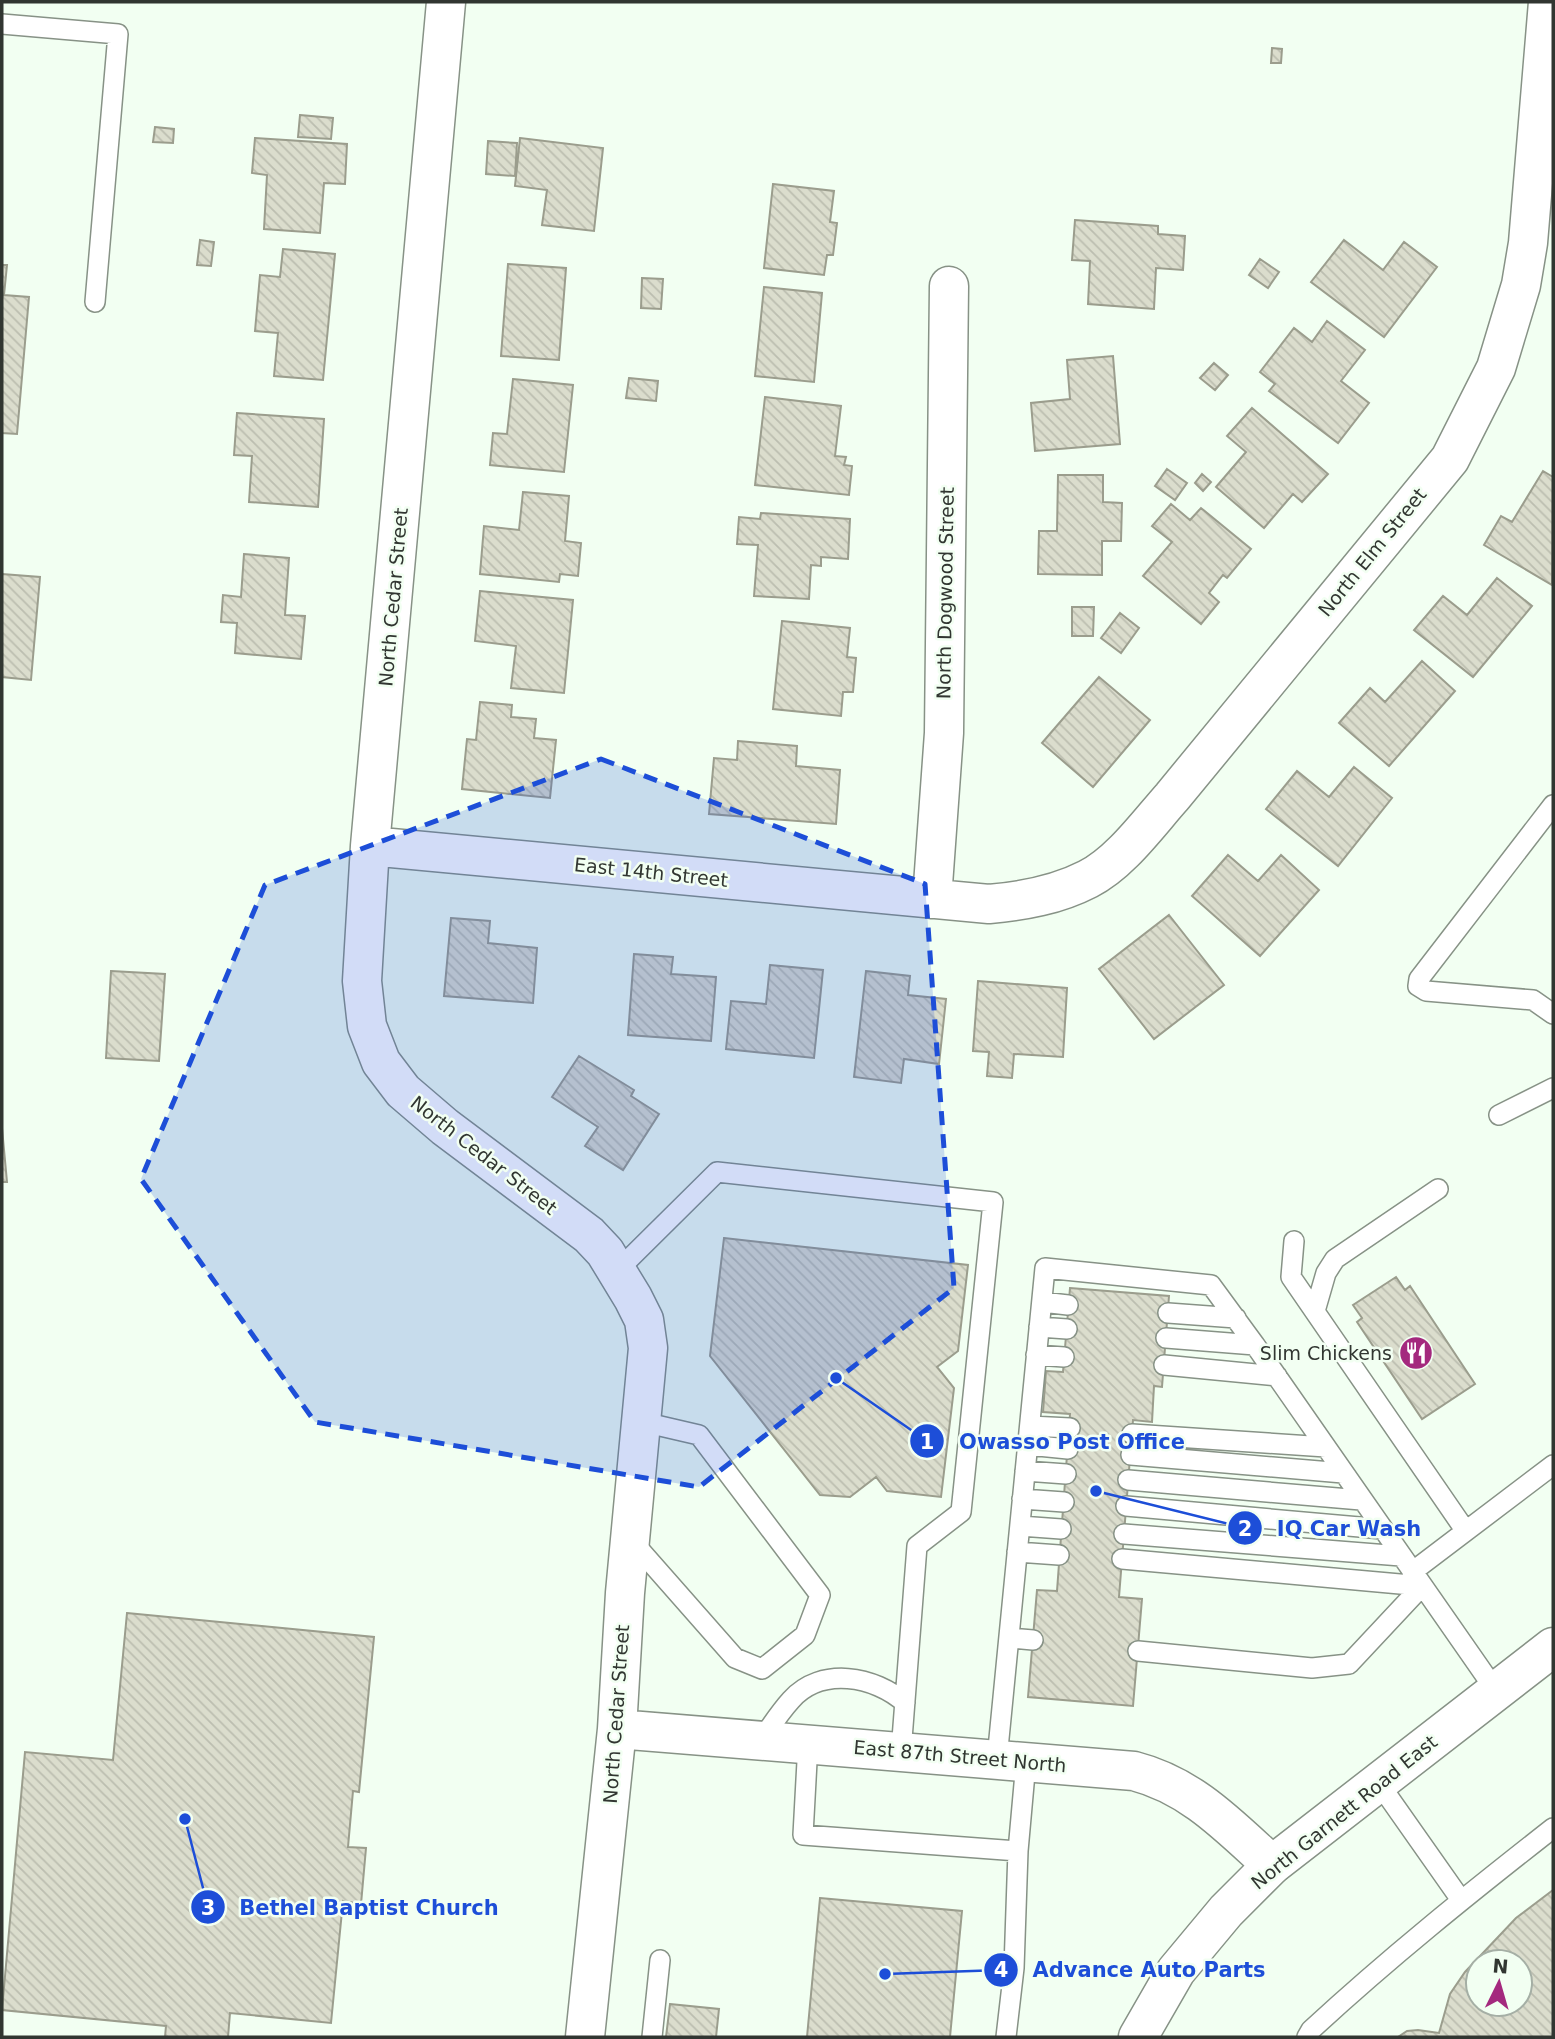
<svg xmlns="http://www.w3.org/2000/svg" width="1555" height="2039" viewBox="0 0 1555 2039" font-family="'DejaVu Sans',sans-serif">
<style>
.building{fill:url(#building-back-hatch);stroke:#9b9d8d;stroke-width:2;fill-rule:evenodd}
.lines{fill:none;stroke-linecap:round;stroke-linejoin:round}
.service-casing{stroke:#879286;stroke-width:22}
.minor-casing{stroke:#879286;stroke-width:41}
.secondary-casing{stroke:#879286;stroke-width:41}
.service{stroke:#fff;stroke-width:19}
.minor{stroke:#fff;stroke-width:38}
.secondary{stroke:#fff;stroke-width:38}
.marked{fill:#1d4ed8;fill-opacity:0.2;stroke:#1d4ed8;stroke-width:5;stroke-dasharray:14 9;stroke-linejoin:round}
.labels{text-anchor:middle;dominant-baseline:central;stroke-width:5;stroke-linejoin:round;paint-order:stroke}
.street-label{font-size:19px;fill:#313631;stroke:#f2fff2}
.poi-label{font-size:19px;fill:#313631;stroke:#f2fff2;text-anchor:end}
.leader{fill:none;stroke:#1d4ed8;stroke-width:2.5}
.callout-dot{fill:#1d4ed8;stroke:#f2fff2;stroke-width:2.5}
.mark-label{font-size:21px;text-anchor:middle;font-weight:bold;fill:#fff}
.callout-label{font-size:21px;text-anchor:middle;font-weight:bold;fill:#1d4ed8;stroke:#f2fff2;stroke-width:5;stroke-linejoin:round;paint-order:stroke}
</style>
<defs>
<pattern id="building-back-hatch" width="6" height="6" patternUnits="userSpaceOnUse" patternTransform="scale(1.75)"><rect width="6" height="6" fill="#dbddcd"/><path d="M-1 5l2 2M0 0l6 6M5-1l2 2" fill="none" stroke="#bcbeb0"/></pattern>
</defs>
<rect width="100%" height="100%" fill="#f2fff2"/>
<path class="building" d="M1272,48L1282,49L1281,63H1271Z
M300,115L333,118L331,139L298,137Z
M155,127L174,129L173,143L153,142Z
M255,138L347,144L345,184L324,183L320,233L264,229L267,175L252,173Z
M520,138L603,148L594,231L542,225L547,190L515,186Z
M488,141L517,143L515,176L486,174Z
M773,184L834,191L830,222L837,223L833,255H827L824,275L764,268Z
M1075,220L1158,226V234L1185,236L1183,270L1156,268L1154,309L1088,304L1090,261L1072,260Z
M200,240L214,242L211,266L197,265Z
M1344,240L1383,270L1404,242L1437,267L1384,337L1311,282Z
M283,249L335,254L323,380L274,376L278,333L255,331L260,275L280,277Z
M1260,259L1279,272L1268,288L1249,275Z
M508,264L566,268L559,360L501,356Z
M2,265H7L4,295L29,297L17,434L2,433Z
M642,278L663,279L661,309L641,308Z
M764,287L822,293L814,382L755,376Z
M1327,321L1365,350L1341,381L1369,403L1338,443L1269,391L1275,384L1260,372L1294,328L1312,342Z
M1113,356L1120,444L1035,451L1031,403L1070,399L1067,360Z
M1214,363L1228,375L1215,390L1200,378Z
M629,378L658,381L656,401L626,398Z
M513,379L573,385L564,472L490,465L493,433L507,434Z
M765,397L841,406L835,456L846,457L844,465L852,466L849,495L755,485Z
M1252,408L1328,474L1302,502L1293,494L1264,528L1216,487L1246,452L1227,436Z
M237,413L324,419L318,507L249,502L252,456L234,455Z
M1167,469L1187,483L1175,500L1155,486Z
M1543,471L1553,477L1552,585L1484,545L1501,516L1512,522Z
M1202,474L1211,482L1203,491L1195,483Z
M1058,475H1103V502L1122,503L1121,541H1102V575L1038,574L1039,531H1057Z
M523,492L569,496L565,541L581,543L578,576L560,574L559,582L480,574L484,526L519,530Z
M1171,504L1190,520L1201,508L1251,549L1227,578L1223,575L1209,593L1219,602L1201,624L1143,576L1172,542L1152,526Z
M761,513L850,519L848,559L821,557V566L811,565L809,599L754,596L758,545L737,544L739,517L760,519Z
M244,554L289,558L285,615L305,616L301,659L235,653L237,623L221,622L223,595L241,597Z
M2,574L40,577L31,680L2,677Z
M1497,578L1532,606L1473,677L1414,630L1443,596L1467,615Z
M480,591L573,600L564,693L511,688L516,646L475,641Z
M1072,607H1094L1093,636H1072Z
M1120,613L1139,628L1121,653L1101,638Z
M782,621L850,628L847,657L856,658L853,692H843L841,716L773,709Z
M1422,661L1455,691L1389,766L1339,723L1370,688L1385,702Z
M1099,677L1150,720L1093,787L1042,743Z
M480,702L512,705L511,717L536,719L534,738L556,740L550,798L462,789L467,739L476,740Z
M738,741L797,746L796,766L840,770L836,824L709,814L714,758L737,760Z
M1354,767L1392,798L1338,866L1266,809L1297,771L1329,797Z
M1228,855L1258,881L1281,855L1319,890L1260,956L1192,896Z
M1169,915L1224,985L1154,1039L1099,969Z
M451,918L490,921L488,943L537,948L533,1003L444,996Z
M634,954L673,957L671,974L716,977L711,1041L628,1035Z
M770,965L823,970L814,1058L726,1049L731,1001L766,1004Z
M111,971L165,974L159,1061L106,1058Z
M866,971L910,976L908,995L946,999L939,1064L904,1059L901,1083L854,1077Z
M978,981L1067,988L1063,1057L1014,1054L1012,1078L987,1076L989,1052L973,1051Z
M579,1056L634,1090L631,1096L659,1114L623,1170L585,1146L598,1127L552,1097Z
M2,1128L7,1182H2Z
M724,1238L968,1265L958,1351L937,1367L954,1388L941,1497L887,1491L876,1477L850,1497L820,1495L710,1356Z
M1396,1277L1405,1290L1410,1286L1475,1384L1422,1419L1357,1322L1362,1318L1353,1305Z
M1070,1288L1169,1296L1162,1387L1154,1386L1152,1422L1133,1420L1119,1597L1142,1599L1133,1706L1028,1697L1037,1590L1057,1591L1070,1414L1043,1412L1046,1371L1063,1372Z
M127,1613L374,1637L359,1792L353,1791L348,1847L366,1848L361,1904L343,1901L331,2023L230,2013L228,2037H165L166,2026L2,2010L25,1752L113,1760Z
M1553,1890V2037H1398L1407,2031L1418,2030L1439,2033L1450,1994L1465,1972L1516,1918ZM1478,1962H1520V2004H1478Z
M820,1898L962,1911L950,2037H807Z
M670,2004L719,2009L716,2037H666Z"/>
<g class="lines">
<g class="service-casing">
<path id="service" d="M2,24L118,34L95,302
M1553,805L1419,979L1418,986L1426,991L1533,1000L1553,1014
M1499,1115L1553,1088
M1294,1241L1291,1277L1465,1530
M617,1271L717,1172L993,1202L961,1512L917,1546L901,1752
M1042,1302L1068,1305
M1315,1311L1326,1273L1335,1259L1438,1189
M1168,1313L1236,1318
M1039,1327L1067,1329
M1166,1338L1255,1345
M1036,1355L1064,1357
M1164,1365L1277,1376
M1030,1426L1070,1428
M1132,1434L1326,1447
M1028,1445L1068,1449
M1131,1455L1343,1473
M1025,1471L1066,1474
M1128,1480L1361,1500
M1022,1499L1064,1502
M1126,1506L1382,1529
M1020,1526L1061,1529
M1124,1534L1401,1556
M632,1541L735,1658L762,1669L805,1635L820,1595L699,1435L643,1422
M1017,1552L1059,1555
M1122,1559L1422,1586
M1412,1572L1553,1465
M1009,1638L1033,1640
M1138,1651L1312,1668L1349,1664L1422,1586
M762,1739C771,1726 780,1712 791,1700C821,1666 875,1676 905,1703
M808,1743L803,1835L1018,1851L1026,1762
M997,1759L1045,1268L1211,1285L1255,1345L1496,1691
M1378,1782L1461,1900
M652,2037L660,1960
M1006,2037L1014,1968L1018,1851
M1307,2037L1311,2030C1389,1958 1470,1893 1553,1828"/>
</g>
<g class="minor-casing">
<path id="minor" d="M446,2L370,846L362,981L367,1026L381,1062L403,1091L445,1127L589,1235L605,1252L633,1298L644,1320L648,1348L625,1593L617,1729L585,2037
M370,846L989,904C1024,901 1057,895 1088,879C1120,863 1148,824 1172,797L1450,459L1496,368L1521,285L1528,243L1548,2
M932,899L944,733L949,286
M617,1729L1134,1771C1192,1786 1229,1826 1272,1865"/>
</g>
<g class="secondary-casing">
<path id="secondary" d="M1138,2037L1176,1971L1226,1911L1272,1865L1553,1647"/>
</g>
<use href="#service" class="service"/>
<use href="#minor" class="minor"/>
<use href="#secondary" class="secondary"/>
</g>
<path class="marked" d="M601,759L925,884L954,1288L699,1487L315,1422L141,1179L265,885Z"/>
<defs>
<g id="restaurant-disc" transform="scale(1.75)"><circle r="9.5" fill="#a4297e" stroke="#f2fff2"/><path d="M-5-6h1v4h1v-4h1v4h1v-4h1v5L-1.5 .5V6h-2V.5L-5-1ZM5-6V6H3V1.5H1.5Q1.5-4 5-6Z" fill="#fff"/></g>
</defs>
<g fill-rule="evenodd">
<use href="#restaurant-disc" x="1416" y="1353"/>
</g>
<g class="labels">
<g class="street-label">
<text transform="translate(1372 552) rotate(-51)">North Elm Street</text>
<text transform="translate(945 593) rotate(-89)">North Dogwood Street</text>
<text transform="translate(393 597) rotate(-85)">North Cedar Street</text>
<text transform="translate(651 872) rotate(6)">East 14th Street</text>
<text transform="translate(484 1155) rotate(38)">North Cedar Street</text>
<text transform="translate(616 1714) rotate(-86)">North Cedar Street</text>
<text transform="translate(960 1756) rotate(5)">East 87th Street North</text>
<text transform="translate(1344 1812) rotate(-39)">North Garnett Road East</text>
</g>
<g class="poi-label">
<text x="1392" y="1353">Slim Chickens</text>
</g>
</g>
<path class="leader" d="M836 1378L927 1441M1096 1491L1245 1528M185 1819L208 1907M885 1974L1001 1970"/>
<g class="callout-dot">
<circle cx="836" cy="1378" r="7"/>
<circle cx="1096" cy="1491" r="7"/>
<circle cx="185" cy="1819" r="7"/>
<circle cx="885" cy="1974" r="7"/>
<circle cx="927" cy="1441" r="18"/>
<circle cx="1245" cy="1528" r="18"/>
<circle cx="208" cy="1907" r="18"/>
<circle cx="1001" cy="1970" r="18"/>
</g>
<g class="mark-label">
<text x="927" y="1449">1</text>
<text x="1245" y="1536">2</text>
<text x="208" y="1915">3</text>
<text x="1001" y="1977">4</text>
</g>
<g class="callout-label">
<text x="1072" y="1449">Owasso Post Office</text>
<text x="1349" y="1536">IQ Car Wash</text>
<text x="369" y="1915">Bethel Baptist Church</text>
<text x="1149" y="1977">Advance Auto Parts</text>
</g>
<rect width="1555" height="2039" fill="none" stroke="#313631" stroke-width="7"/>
<g transform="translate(1499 1983) rotate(5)"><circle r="33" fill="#f2fff2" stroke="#a5afa5" stroke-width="2"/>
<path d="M0-5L12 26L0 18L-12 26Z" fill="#a4297e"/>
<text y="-10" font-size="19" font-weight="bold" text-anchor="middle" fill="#313631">N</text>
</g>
</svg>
